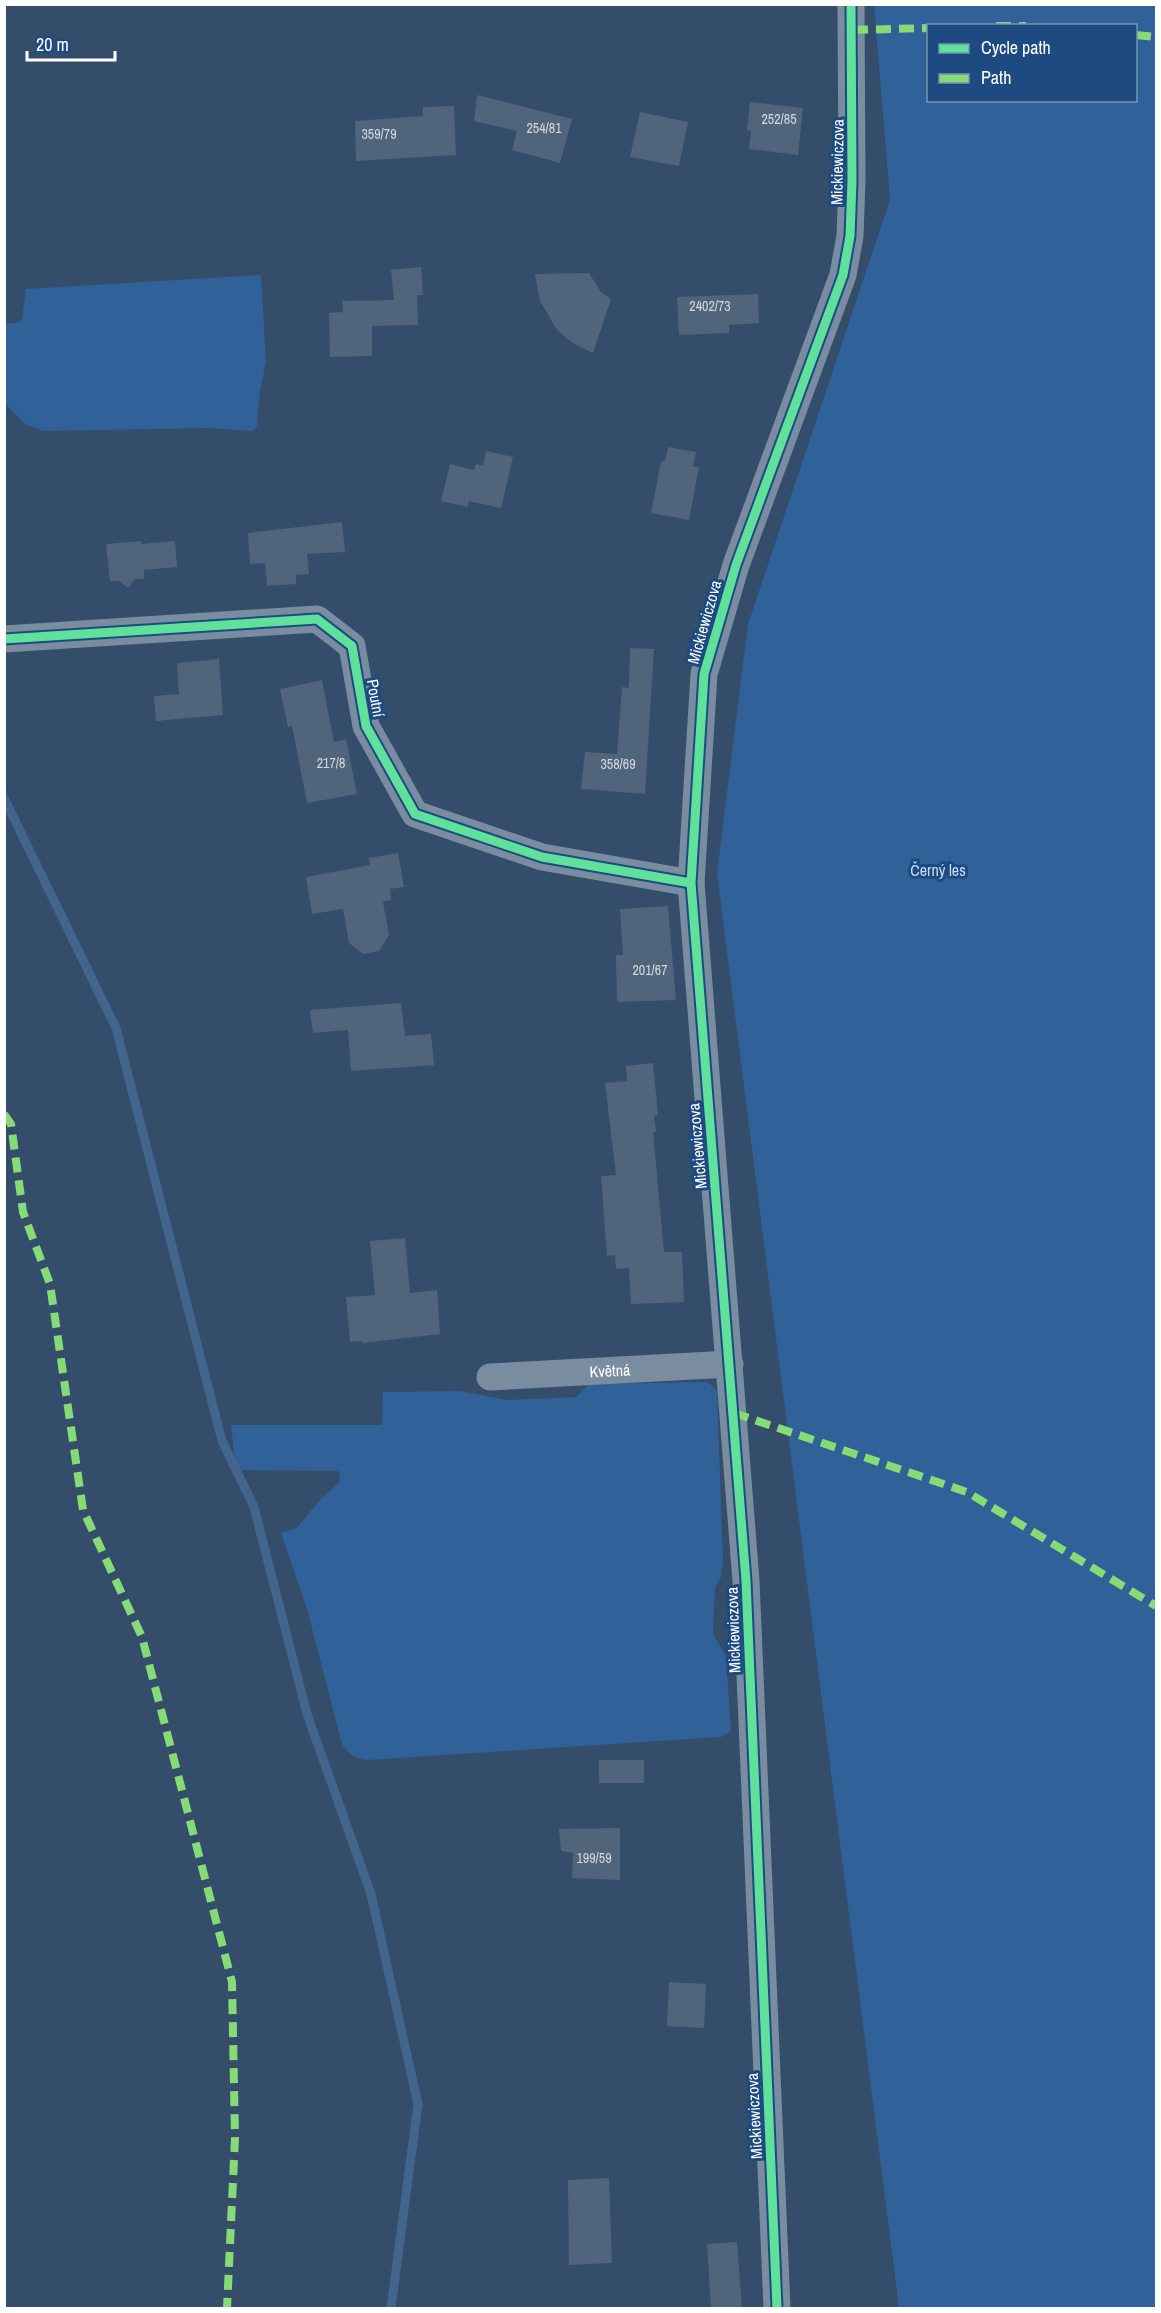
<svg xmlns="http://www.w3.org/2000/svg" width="1161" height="2313" viewBox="0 0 1161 2313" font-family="'Archivo Narrow',sans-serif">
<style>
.green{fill:#316199;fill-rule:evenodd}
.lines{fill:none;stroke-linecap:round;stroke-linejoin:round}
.stream{stroke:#43648b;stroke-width:9}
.building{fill:#50647c}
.minor{stroke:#7a8ca0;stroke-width:27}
.quiet{stroke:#86db77;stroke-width:8;stroke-dasharray:15 8;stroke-linecap:butt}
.cycleway-casing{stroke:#1d4b81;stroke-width:13}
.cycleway{stroke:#60e19b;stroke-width:9}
.labels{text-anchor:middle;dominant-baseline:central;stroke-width:6;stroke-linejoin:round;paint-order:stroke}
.number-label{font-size:14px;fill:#d3d8de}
.street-label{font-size:16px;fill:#fff;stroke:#1d4b81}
.park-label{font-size:16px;fill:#c6ddf7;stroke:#1d4b81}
</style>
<rect width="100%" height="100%" fill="#344d6a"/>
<path class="green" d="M874,5H1156V2308H899L717,873L748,624L890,200ZM928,26H1136V100H928Z
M261,275L266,362L259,397L257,426L252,431L210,428L43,431L25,424L5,404L6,324L19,322L22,319L26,289Z
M708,1382L717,1391L723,1561L721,1577L715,1587L713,1634L726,1656L731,1731L721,1737L367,1760C356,1759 348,1754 342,1744L307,1609L281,1533L297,1528L319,1501L340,1481L339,1471L236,1470L231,1425H382L383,1392L460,1391L507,1400L576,1397L589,1384Z"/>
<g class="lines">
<path class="stream" d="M4,798L116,1028L222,1441L254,1507L307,1714L371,1894L418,2104L391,2308"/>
</g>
<path class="building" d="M477,95L572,119L560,163L512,150L517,131L474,121Z
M750,102L803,108L798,155L749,149L751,131L747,130Z
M454,106L456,155L356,161L355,121L423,116V107Z
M640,112L688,122L679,166L630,157Z
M421,267L423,295H417L418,325L372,326V356L330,357L329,313L343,312L342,301L394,300L391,270Z
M589,273L601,292L611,299L593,353L573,343L557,330L540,301L535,274Z
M758,294L759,323L729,325V333L679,335L677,297Z
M668,447L696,452L693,467H699L689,520L651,513L661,461H665Z
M486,451L513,457L501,508L469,501L468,507L441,501L450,464L474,470L476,464L483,466Z
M342,522L345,552L307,554L309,574L296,575V584L267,586L265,563L250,564L248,533Z
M141,541V544L175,541L177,567L144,570V579H135L128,588L119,581H110L106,544Z
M630,648L654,649L645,794L581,789L585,752L617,754L622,687L629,688Z
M219,659L223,715L156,721L154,696L179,694L177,663Z
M322,680L334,742L346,739L357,794L307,803L292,726L288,727L280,689Z
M398,853L404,887L390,889L391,900L383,902L389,935L379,951L363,954L349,943L343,909L312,914L306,877L370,865L369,858Z
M668,906L676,1000L617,1002L616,955H623L620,909Z
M401,1003L405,1036L431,1034L434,1065L351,1071L348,1030L313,1033L310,1010Z
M653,1063L658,1115L654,1116L656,1132H653L664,1252H682L684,1302L631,1304L629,1268L616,1269L615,1255L607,1256L601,1176L616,1175L605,1083L627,1081L626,1066Z
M405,1238L410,1293L437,1290L440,1334L362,1343V1341L350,1342L346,1297L375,1295L370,1241Z
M599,1760H644V1783H599Z
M620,1828V1880L572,1878L573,1853L561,1851L559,1829Z
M669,1982L706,1984L704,2028L667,2026Z
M609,2178L612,2263L569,2265L568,2180Z
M737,2242L742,2308H711L707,2244Z"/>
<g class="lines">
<g class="minor">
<path d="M4,639L317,619L352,646L366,726L415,814L542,857L691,883"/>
<path id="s1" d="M490,1377L730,1364"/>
<path d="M777,2308L746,1581L691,883L704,674L736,565L843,275L850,236L852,181L851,4"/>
</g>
<path class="quiet" d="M996,26H1026
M853,30L928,28
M1136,35L1156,37
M4,1114L11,1124L23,1212L50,1284L83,1510L142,1637L232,1982L235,2138L227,2308
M734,1413L967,1492L1156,1606"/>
<g class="cycleway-casing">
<path id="cycleway" d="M4,639L317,619L352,646L366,726L415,814L542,857L691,883
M777,2308L746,1581L691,883L704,674L736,565L843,275L850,236L852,181L851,4"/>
</g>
<use href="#cycleway" class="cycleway"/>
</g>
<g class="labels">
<g class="number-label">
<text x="779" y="119">252/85</text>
<text x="544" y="128">254/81</text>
<text x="379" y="134">359/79</text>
<text x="710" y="306">2402/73</text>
<text x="331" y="763">217/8</text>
<text x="618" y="764">358/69</text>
<text x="650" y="970">201/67</text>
<text x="594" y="1858">199/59</text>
</g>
<g class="street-label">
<text transform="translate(837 162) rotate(-89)">Mickiewiczova</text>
<text transform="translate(704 622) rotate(-74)">Mickiewiczova</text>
<text transform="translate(376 698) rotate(80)">Poutní</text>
<text transform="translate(697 1146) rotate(-95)">Mickiewiczova</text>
<text stroke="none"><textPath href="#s1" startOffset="120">Květná</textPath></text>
<text transform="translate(733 1630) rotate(-92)">Mickiewiczova</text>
<text transform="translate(754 2116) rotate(-93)">Mickiewiczova</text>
</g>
<g class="park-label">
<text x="938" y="870">Černý les</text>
</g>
</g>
<rect width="1161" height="2313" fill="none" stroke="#ffffff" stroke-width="12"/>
<rect x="927" y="24" width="210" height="78" fill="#1d4b81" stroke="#7793b3" stroke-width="1.5"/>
<rect x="939" y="44" width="30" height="9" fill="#60e19b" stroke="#7793b3" stroke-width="1.5"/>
<text x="981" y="54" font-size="18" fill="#ffffff">Cycle path</text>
<rect x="939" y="74" width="30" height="9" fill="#86db77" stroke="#7793b3" stroke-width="1.5"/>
<text x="981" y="84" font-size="18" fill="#ffffff">Path</text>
<path d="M27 51v9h88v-9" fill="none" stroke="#ffffff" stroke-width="3"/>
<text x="36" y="51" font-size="18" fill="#ffffff" stroke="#1d4b81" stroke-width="4.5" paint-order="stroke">20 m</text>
</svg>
